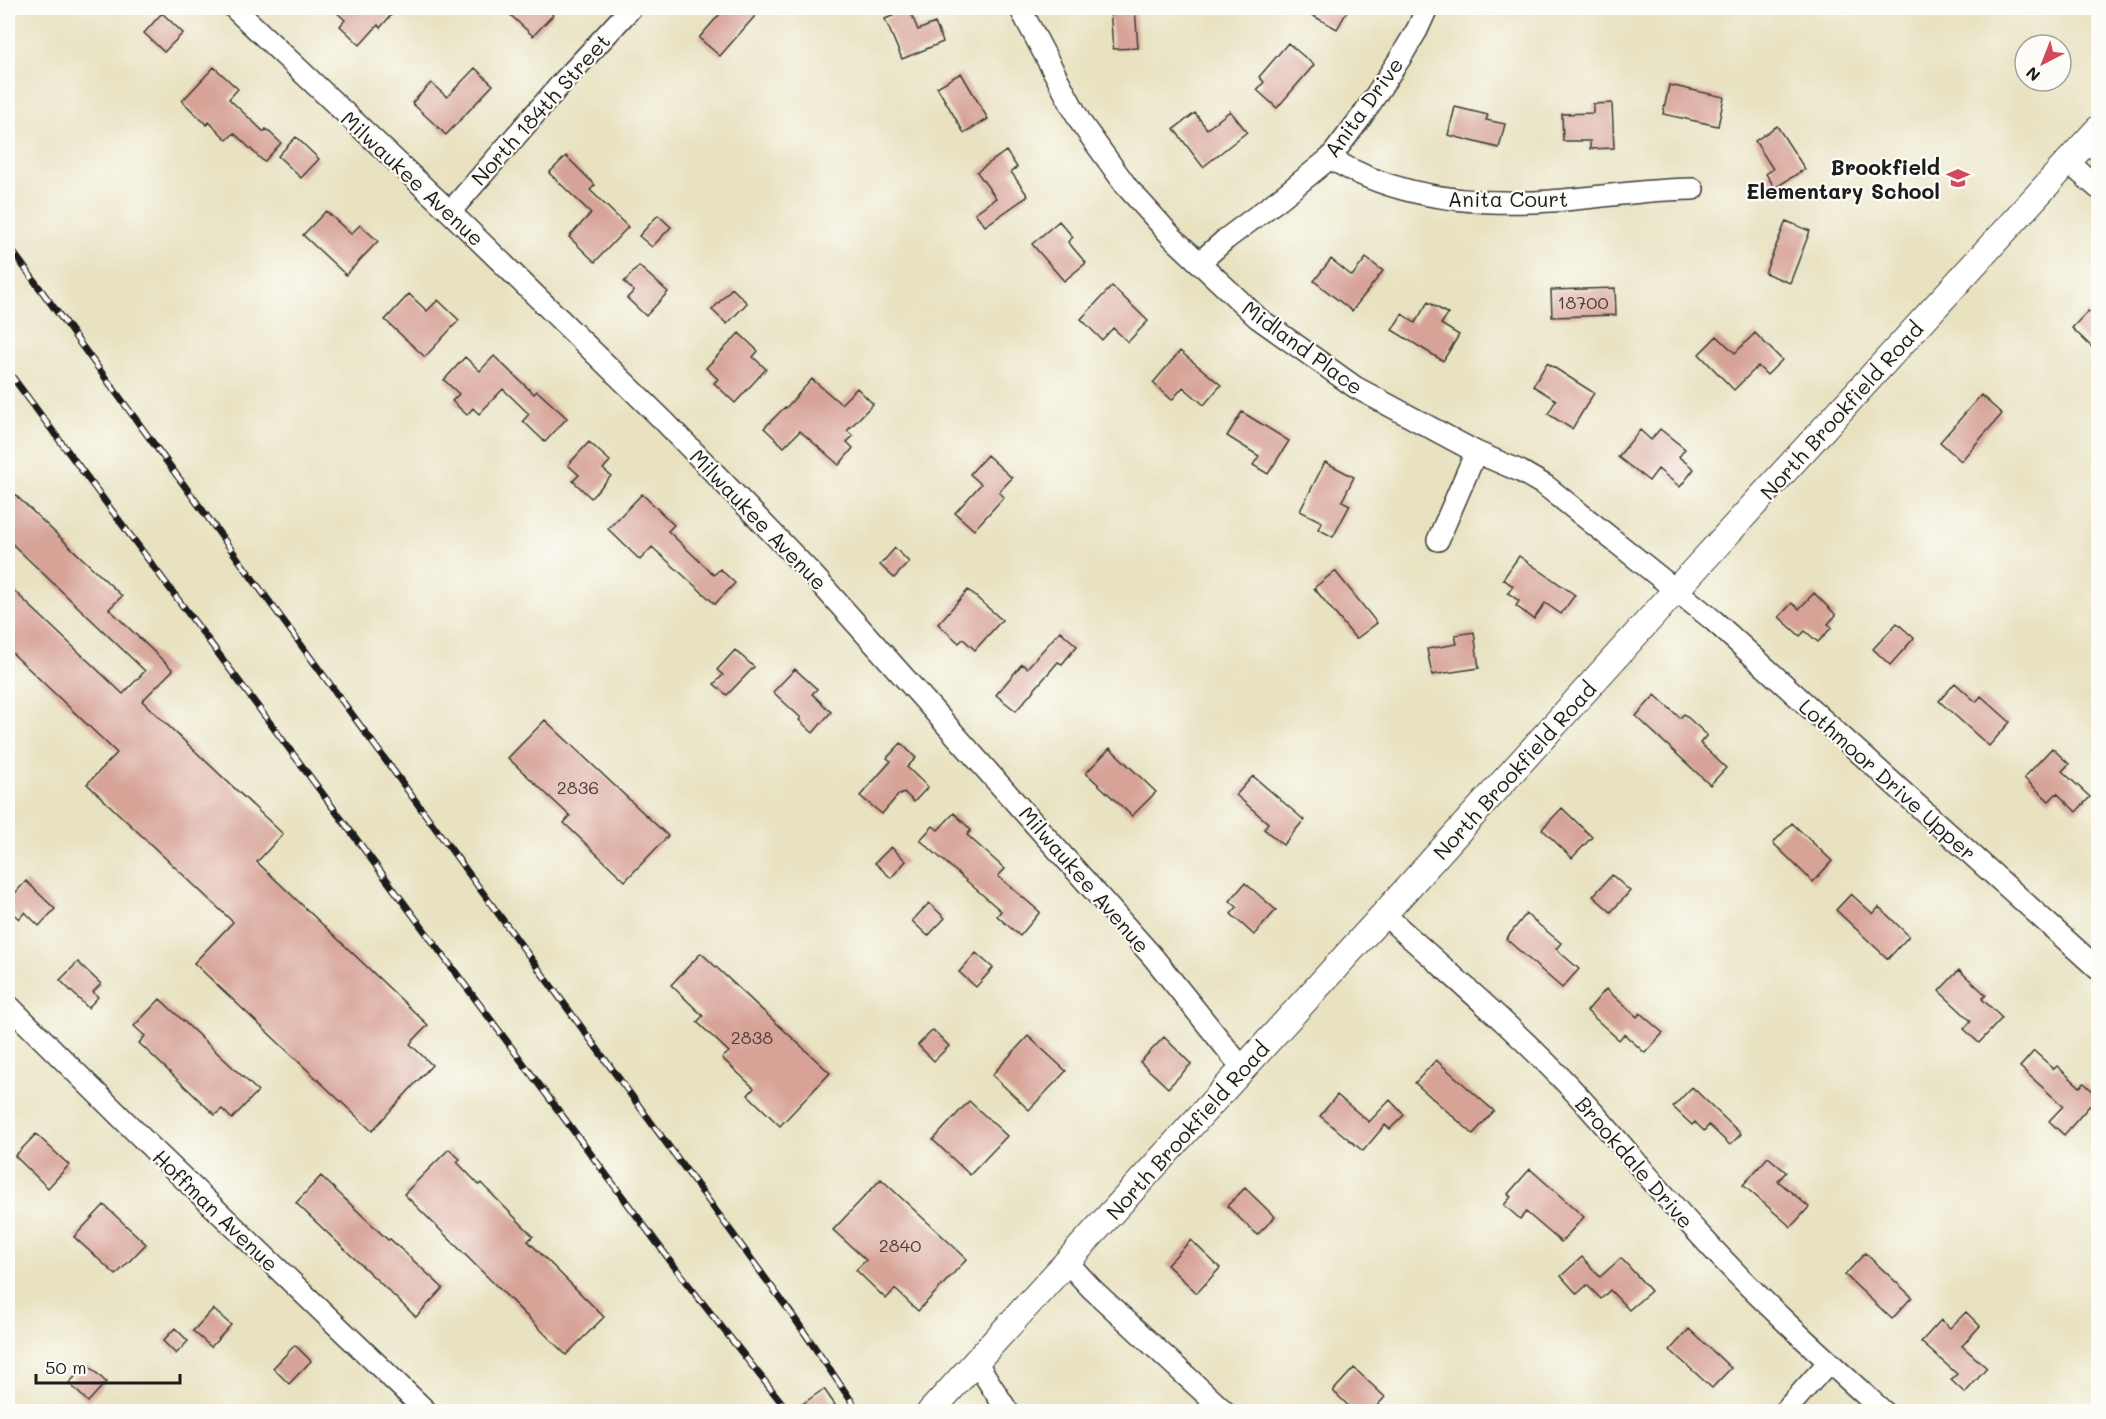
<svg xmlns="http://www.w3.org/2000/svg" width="2106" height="1419" viewBox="0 0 2106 1419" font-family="Mali,sans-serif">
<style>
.building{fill:#d7a397}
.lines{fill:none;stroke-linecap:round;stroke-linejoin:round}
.minor-casing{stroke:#3b3a35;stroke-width:24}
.tertiary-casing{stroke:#3b3a35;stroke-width:28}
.minor{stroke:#fff;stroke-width:21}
.tertiary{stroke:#fff;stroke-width:26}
.rail-casing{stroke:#1c1c1c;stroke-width:7}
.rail{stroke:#fdfcf7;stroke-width:4.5;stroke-dasharray:14;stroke-linecap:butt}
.labels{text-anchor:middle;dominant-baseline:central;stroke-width:4.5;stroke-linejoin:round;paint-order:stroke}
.number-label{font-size:18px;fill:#4b3e3b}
.street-label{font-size:21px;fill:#1c1c1c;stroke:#fdfcf7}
.poi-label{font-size:21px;font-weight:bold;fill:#1c1c1c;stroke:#fdfcf7;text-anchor:end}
</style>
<rect width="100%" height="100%" fill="#fdfcf7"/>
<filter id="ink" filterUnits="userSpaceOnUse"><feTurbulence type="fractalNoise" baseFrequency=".0167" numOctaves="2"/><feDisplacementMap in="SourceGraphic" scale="12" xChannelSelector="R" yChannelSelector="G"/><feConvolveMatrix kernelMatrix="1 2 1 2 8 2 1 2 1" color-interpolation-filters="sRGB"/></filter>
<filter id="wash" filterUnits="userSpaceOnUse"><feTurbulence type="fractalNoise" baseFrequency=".008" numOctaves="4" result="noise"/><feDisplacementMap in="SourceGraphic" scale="24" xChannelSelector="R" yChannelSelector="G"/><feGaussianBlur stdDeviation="1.35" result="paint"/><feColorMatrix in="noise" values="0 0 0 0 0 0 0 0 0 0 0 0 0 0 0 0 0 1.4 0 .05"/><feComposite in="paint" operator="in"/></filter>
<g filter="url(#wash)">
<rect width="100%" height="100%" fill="#e8e2c1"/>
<g id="blocks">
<path class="building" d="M332,8H384L392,14L380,28L378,25L360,45L340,26L345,20Z
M503,8H545L553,15L533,36Z
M725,8H762L720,56L699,38Z
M1110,8H1135L1138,48L1113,49Z
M1299,8H1349L1337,29Z
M909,9L918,30L935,23L943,42L902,59L885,19Z
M162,13L183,33L164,52L144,33Z
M1288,43L1314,65L1277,108L1257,90L1264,82L1259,77Z
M214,67L238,89L229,99L264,132L266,129L281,143L264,162L234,133L227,140L209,122L207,125L182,101Z
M475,68L493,85L446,135L412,103L431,83L447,97Z
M961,73L988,119L964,133L937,87Z
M1669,85L1724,97L1718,126L1663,114Z
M1612,103L1614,148L1590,149V141H1563L1562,114L1593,113V104Z
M1455,107L1488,115L1486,120L1505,124L1499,148L1448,135Z
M1230,111L1247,132L1203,167L1174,129L1195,113L1207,129Z
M1777,126L1805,169L1775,188L1766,174L1773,169L1755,141Z
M296,137L319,159L301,178L278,156Z
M1006,151L1017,167L1011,172L1028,196L985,226L975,213L996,198L977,172Z
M566,156L595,185L590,190L628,227L595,262L569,237L591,213L549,173Z
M326,211L351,234L360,225L378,241L346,275L303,235Z
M658,215L671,227L652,247L639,236Z
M1059,221L1073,237L1068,242L1086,263L1064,281L1032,244Z
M1786,221L1810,231L1790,283L1765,273Z
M1366,258L1383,271L1352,311L1314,281L1331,259L1352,276Z
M639,266L668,292L646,316L627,298L634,291L624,282Z
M1112,286L1148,321L1128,342L1113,328L1102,340L1081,319Z
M732,288L747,303L727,324L712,310Z
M1615,288L1616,315L1552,317L1551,290Z
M409,294L427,311L438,300L459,320L425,357L385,320Z
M1428,302L1448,314L1441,324L1459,335L1443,361L1392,330L1402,314L1415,323Z
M2088,311L2098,320V353L2072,328Z
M739,333L758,351L753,357L766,369L735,403L714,383L718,379L706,368Z
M1755,333L1782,360L1767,375L1758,366L1734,390L1699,354L1717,336L1735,353Z
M1180,351L1221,385L1204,405L1183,387L1172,400L1153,383Z
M494,356L534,394L537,391L567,418L545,442L523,421L529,414L503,389L479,414L473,408L467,415L452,401L459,394L444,380L465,357L480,371Z
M1547,363L1594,393L1572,429L1548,414L1556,400L1533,386Z
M812,379L841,404L857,388L873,404L847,431L853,436L847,442L853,448L839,465L800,431L784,447L764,428L785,407L786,408Z
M1981,395L2002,414L1961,461L1940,442Z
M1242,412L1289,441L1268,474L1253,465L1259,456L1227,436Z
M1660,429L1685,449L1679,457L1694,469L1680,487L1658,469L1649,481L1618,457L1640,430L1651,440Z
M589,442L610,461L603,469L611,476L591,498L573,481L579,475L568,465Z
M987,455L1012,478L999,492L1004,497L974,530L955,513L981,484L970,474Z
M1325,462L1354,477L1342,501L1350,505L1333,537L1318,529L1322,522L1300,511Z
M8,488L122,596L109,609L173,670L142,701L283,834L257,862L428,1025L410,1044L432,1065L372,1131L194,963L233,922L87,784L117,753L8,649V585L123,694L145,671L8,540Z
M642,494L674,525L668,531L714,575L720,569L735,583L715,604L652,547L640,560L608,529Z
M895,548L909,562L894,578L880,565Z
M1519,556L1575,595L1561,614L1545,603L1534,619L1516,606L1519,601L1508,593L1513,586L1503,579Z
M1335,571L1377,623L1356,639L1314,588Z
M968,590L1002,620L975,650L963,639L959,643L938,624Z
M1814,593L1836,615L1828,624L1832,627L1818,642L1805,631L1800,636L1779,617L1792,603L1799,609Z
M1897,623L1914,638L1890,665L1873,649Z
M1060,631L1077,646L1062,664L1058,662L1016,711L996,695L1022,664L1027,668Z
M1474,632L1479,668L1432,675L1427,649L1457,644L1455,635Z
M735,650L754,667L727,695L714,684L723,675L717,670Z
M795,669L817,689L812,694L831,712L813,733L799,720L801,718L773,692Z
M1955,683L1976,702L1981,696L2010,722L1989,746L1939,701Z
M1655,695L1680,718L1684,714L1707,735L1700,743L1726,768L1710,785L1636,716Z
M545,720L668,836L625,881L564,823L570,816L508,758Z
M901,743L916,758L907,767L928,787L914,802L904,792L901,795L899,794L882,814L860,796L891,761L887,758Z
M1110,748L1156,792L1132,816L1086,773Z
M2052,748L2069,764L2062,771L2090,797L2076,812L2057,793L2049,801L2024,778Z
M1253,776L1304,820L1283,845L1264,829L1268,823L1236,795Z
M1562,808L1592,837L1572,858L1542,829Z
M954,813L971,830L967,835L1005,869L998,876L1040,912L1020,936L997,916L1001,911L920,840L933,826L938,830Z
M1792,823L1832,861L1813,882L1773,843Z
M891,847L906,861L891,878L875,863Z
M1612,875L1630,891L1611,912L1593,896Z
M26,881L55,909L39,926L25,912L19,919L8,909V901Z
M1245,883L1276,910L1254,935L1231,914L1237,907L1230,901Z
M1851,894L1873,914L1879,907L1909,936L1888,959L1836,910Z
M929,903L945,918L928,936L912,921Z
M1526,914L1561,943L1556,949L1579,969L1562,988L1506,939Z
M701,953L830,1073L780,1126L748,1095L754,1088L722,1058L729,1052L697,1022L703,1016L671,985Z
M976,953L993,968L976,987L959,972Z
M78,962L101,984L93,992L98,997L88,1008L60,980Z
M1959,970L1986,995L1982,999L2002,1018L1979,1043L1964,1029L1971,1021L1939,991Z
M1606,989L1637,1017L1640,1013L1663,1033L1645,1053L1624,1034L1619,1040L1587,1011Z
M160,999L258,1091L232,1119L222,1109L215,1115L139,1043L145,1036L134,1026Z
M933,1030L949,1046L934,1061L918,1045Z
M1028,1036L1066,1071L1029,1110L992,1075Z
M1164,1037L1191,1064L1168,1088L1140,1062Z
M2034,1051L2054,1069L2057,1066L2080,1087L2084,1083L2098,1096L2064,1135L2049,1121L2063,1106L2020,1067Z
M1436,1060L1494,1111L1473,1134L1415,1083Z
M1692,1087L1741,1134L1730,1145L1709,1125L1704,1131L1695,1122L1692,1125L1673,1107Z
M1337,1095L1369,1122L1390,1100L1404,1115L1390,1129L1385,1125L1363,1151L1320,1116Z
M969,1101L1007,1136L970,1175L933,1140Z
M36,1134L69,1165L48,1188L15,1156Z
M449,1149L460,1159L457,1162L479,1185L481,1183L533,1236L528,1241L604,1317L566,1355L404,1194Z
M1768,1157L1786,1172L1778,1181L1809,1207L1791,1227L1743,1185Z
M1530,1169L1584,1217L1561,1242L1526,1212L1520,1219L1504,1205L1511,1197L1508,1194Z
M321,1176L388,1240L390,1239L443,1288L416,1317L296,1203Z
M881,1179L967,1259L918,1311L895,1289L886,1299L856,1270L866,1260L833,1230Z
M1245,1188L1275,1217L1257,1235L1227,1206Z
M104,1205L146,1244L116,1275L74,1237Z
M1191,1240L1220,1268L1197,1293L1167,1265Z
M1865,1253L1912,1297L1892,1319L1845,1275Z
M1582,1257L1600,1277L1621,1258L1651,1291L1629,1310L1610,1290L1601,1299L1587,1285L1577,1294L1561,1276Z
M213,1309L231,1325L211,1347L193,1331Z
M1966,1312L1980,1326L1962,1346L1987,1368L1965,1393L1951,1380L1957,1374L1921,1342L1941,1320L1950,1328Z
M175,1328L188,1341L176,1354L163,1341Z
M1689,1329L1731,1368L1712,1388L1670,1350Z
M295,1345L311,1361L289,1384L273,1368Z
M87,1364L106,1382L88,1402L69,1383Z
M1354,1368L1385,1397L1371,1412H1355L1333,1391Z
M824,1389L840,1412H791Z"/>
</g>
</g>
<g filter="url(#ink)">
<use href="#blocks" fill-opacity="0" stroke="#3b3a35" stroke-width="1.5"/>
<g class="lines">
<g class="minor-casing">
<path id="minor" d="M234,8L450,212L665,422L813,575L1153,957L1243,1069
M1020,8L1081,123L1127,187L1173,238L1258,318L1355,387L1476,452L1520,471L1546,486L1713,620L2098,969
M1330,158C1395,198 1476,206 1551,201C1598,198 1645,189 1693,189
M2068,162L2098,188
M450,212L560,85L631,8
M1200,262L1226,239L1282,197L1330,158L1362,116L1399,60L1417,30L1427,8
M1438,540L1476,452
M1384,914C1445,970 1510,1024 1568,1085C1614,1133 1654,1186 1700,1235C1757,1298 1821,1355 1884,1412
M8,1005L155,1151L427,1412
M1067,1262L1092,1289L1225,1412
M976,1362L1008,1412
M1784,1412L1829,1362"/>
</g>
<g class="tertiary-casing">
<path id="tertiary" d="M930,1412L1384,914L1675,591L2098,129"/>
</g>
<use href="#minor" class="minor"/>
<use href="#tertiary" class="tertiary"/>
<g class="rail-casing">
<path id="rail" d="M8,245L793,1316L859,1412
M8,371L686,1282L789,1412"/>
</g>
<use href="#rail" class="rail"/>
</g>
</g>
<defs>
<g id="school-bare" transform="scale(1.8)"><path d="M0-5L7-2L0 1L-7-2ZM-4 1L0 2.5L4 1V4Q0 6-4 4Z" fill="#d1495b" stroke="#fdfcf7" stroke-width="2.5" paint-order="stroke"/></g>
</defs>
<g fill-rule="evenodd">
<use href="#school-bare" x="1958" y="178"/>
</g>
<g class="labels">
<g class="number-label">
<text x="1583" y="302">18700</text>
<text x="578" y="787">2836</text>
<text x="752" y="1037">2838</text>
<text x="900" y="1245">2840</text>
</g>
<g class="street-label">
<text transform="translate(1363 107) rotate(-54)">Anita Drive</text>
<text transform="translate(540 109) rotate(-48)">North 184th Street</text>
<text transform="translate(413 178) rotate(43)">Milwaukee Avenue</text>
<text x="1508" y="198">Anita Court</text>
<text transform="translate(1303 347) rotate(36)">Midland Place</text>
<text transform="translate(1841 410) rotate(-48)">North Brookfield Road</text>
<text transform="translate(759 519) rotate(46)">Milwaukee Avenue</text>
<text transform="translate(1514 770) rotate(-48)">North Brookfield Road</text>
<text transform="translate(1888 779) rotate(42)">Lothmoor Drive Upper</text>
<text transform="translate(1085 879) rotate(49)">Milwaukee Avenue</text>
<text transform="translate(1187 1130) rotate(-48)">North Brookfield Road</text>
<text transform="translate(1635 1162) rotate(49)">Brookdale Drive</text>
<text transform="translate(216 1210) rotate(44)">Hoffman Avenue</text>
</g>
<g class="poi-label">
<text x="1940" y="166">Brookfield<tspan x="1940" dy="24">Elementary School</tspan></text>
</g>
</g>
<rect width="2106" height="1419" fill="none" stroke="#fdfcf7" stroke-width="30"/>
<g transform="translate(2043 63) rotate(222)"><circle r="28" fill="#fdfcf7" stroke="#a3a29f" stroke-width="1.5"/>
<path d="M0-4.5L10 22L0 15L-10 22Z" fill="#d1495b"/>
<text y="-9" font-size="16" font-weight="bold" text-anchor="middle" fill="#1c1c1c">N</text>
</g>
<path d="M36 1374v9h144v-9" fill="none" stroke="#1c1c1c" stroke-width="3"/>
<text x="45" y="1374" font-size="18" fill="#1c1c1c" stroke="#fdfcf7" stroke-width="4.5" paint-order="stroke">50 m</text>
</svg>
